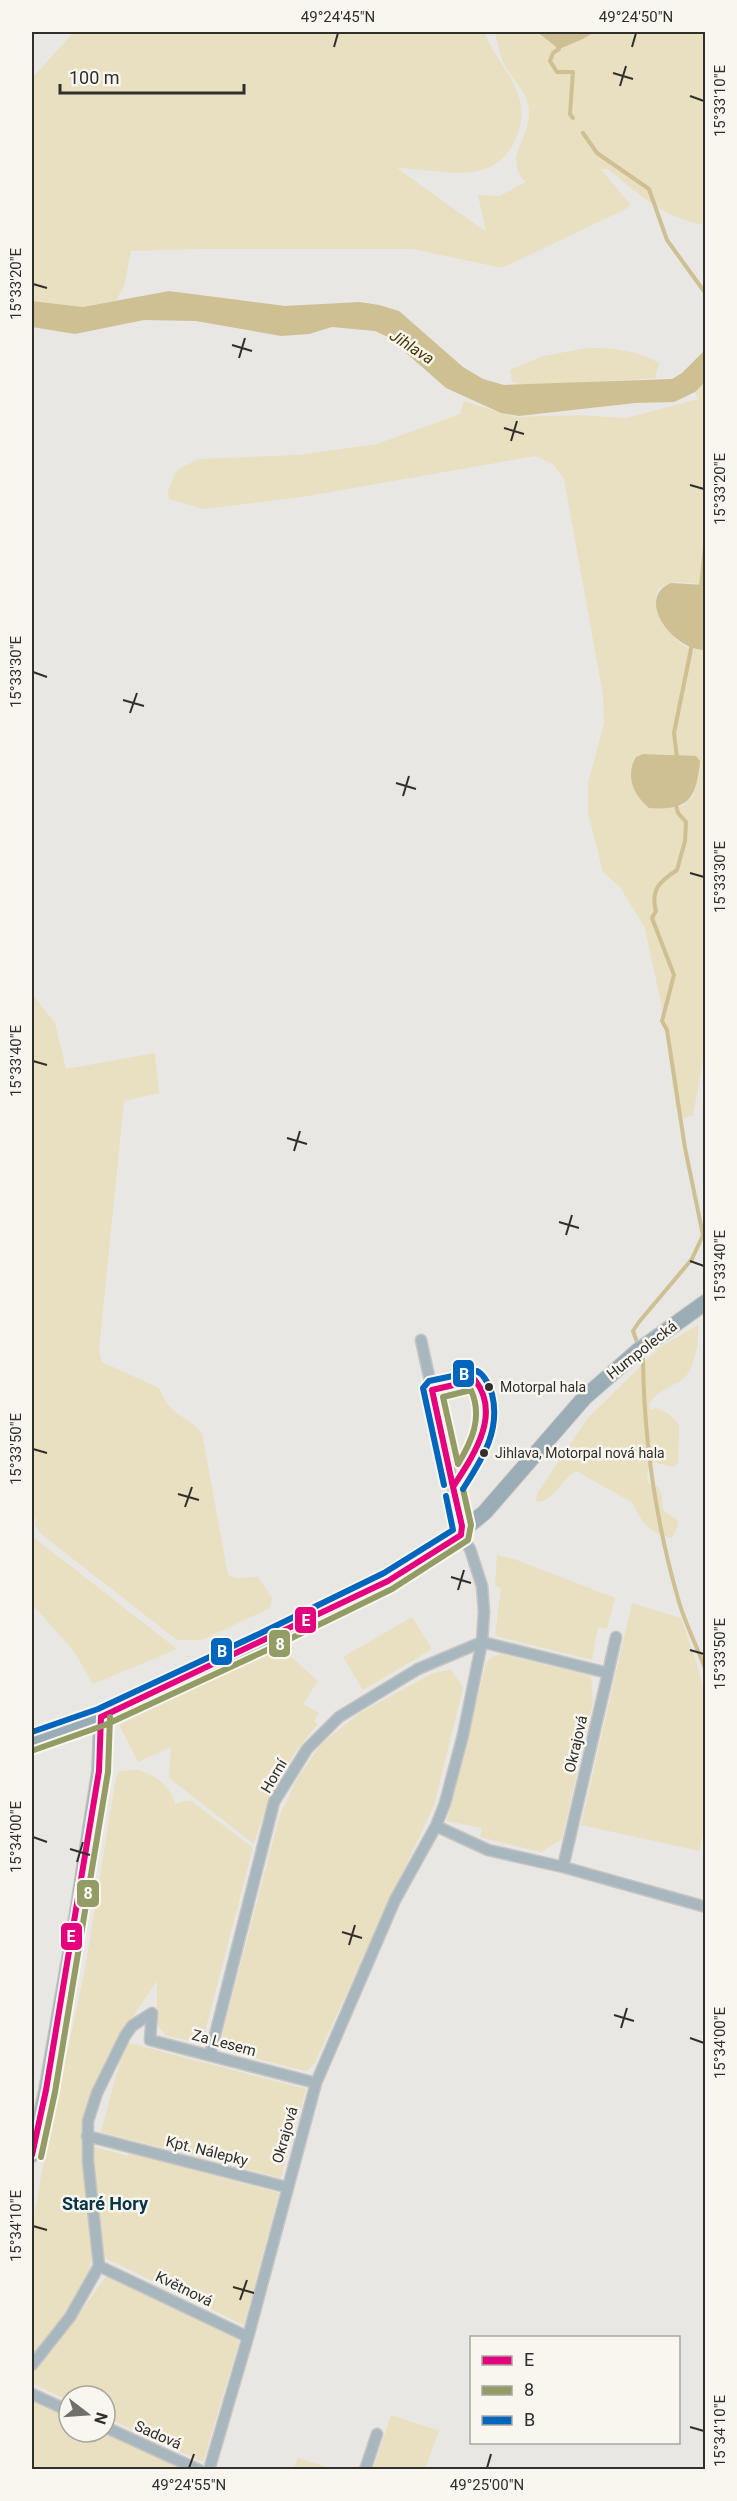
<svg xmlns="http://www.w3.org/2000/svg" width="737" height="2501" viewBox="0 0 737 2501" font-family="Roboto,sans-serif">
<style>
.green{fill:#e9dfc1;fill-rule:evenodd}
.water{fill:#cec093}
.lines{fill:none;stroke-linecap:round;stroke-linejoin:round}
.stream{stroke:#cec093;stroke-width:4}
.minor-casing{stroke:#c6c5c3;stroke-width:13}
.tertiary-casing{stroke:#c6c5c3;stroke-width:16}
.secondary-casing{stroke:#c6c5c3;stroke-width:17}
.minor{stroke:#a8b7be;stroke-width:10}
.tertiary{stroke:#a8b7be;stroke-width:14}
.secondary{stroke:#9aacb5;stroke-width:15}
.bus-1-casing{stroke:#f8f6ee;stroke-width:10}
.bus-2-casing{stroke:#f8f6ee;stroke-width:10}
.bus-3-casing{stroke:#f8f6ee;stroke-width:10}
.bus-1{stroke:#e5007d;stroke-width:6}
.bus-2{stroke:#949c66;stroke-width:6}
.bus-3{stroke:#0065bd;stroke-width:6}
.ticks{fill:none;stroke:#302f2c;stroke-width:2}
.bus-dot{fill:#302f2c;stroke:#f8f6ee;stroke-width:2}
.labels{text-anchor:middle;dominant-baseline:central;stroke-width:5;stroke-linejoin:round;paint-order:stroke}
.bus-label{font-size:14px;fill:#302f2c;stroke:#f8f6ee;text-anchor:start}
.street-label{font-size:15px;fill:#302f2c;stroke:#f8f6ee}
.water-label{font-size:16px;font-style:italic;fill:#463804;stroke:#f8f6ee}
.quarter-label{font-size:18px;font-weight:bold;fill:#07354a;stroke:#f8f6ee}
.line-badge{stroke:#f8f6ee;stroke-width:2}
.badge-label{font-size:16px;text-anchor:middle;font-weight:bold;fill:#fff}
.neatline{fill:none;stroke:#302f2c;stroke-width:2}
.ticks-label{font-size:15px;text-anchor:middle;fill:#302f2c}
</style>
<rect width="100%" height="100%" fill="#e8e7e3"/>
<path class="green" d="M74,32H484C493,55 514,77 520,101C524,118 520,132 512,146C487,188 436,168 397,168L486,232L478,195L500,196L526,182C503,160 527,142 529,117C531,91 510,80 502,59C498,50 498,40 494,32H537L559,48L594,32H705V225C665,218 639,195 608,169H601L630,204L628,208L502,268L413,249H202L131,251L124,287L115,301L83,307L32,301V78Z
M588,348C614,348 636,350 659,363L655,378L528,386L512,382L510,370L543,356Z
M705,382V585C693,584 675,579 663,586C643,597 670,636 683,645C690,650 698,650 705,650L706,1043L693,1115L684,1118L676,1107L662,1008L645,928L620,887L603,872L588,813V783L604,724L603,695L564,479L553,464L535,456L302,497L204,509L169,499L168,490L177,470L199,459L298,455L377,444L460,414L464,401L514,417L579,415L626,418L699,399L695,392ZM643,754L677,755L698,776L693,796L683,806L675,807L630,773L636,757Z
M32,994L55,1023L66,1069L155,1053L159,1093L124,1101L99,1350L102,1362L159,1388C171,1418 183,1412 202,1433L228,1575L236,1578L258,1577L272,1598L270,1608L202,1640H177L41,1534L35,1525L36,1516L32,1523Z
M698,1325C699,1340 695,1371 682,1380C668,1389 657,1390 648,1406L651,1410L656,1408L669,1414L679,1425L678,1464L674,1467L652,1462L647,1472L648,1483L658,1486L662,1496V1510L678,1520C678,1526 676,1533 672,1538C651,1534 640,1522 633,1503L576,1471C561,1480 557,1498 539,1502L536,1500L538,1492L587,1419L660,1347Z
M32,1536L177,1649L93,1684L73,1650L32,1604Z
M497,1555L517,1560L615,1598L607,1629L598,1627L592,1660L495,1636L501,1588L495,1586Z
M632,1603L681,1618C687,1637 695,1656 700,1675C711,1715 709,1810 700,1851L581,1825Z
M412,1617L432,1649L363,1690L343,1657Z
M279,1646L318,1681L303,1704L319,1713L314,1721L318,1724C286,1759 267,1798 254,1844L169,1778L171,1747L138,1762L119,1725Z
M501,1654L591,1676L593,1702L562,1839L541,1852L480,1837L482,1828L447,1821L486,1663L490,1658Z
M451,1669L463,1688L434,1805L314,2064L306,2071L230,2052C222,2046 221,2041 223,2031L280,1815L297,1779L321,1744L360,1713L431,1674Z
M138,1770C155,1775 171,1786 175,1804L190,1800L253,1848L202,2043L166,2036L157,2024V1981C129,2019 82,2102 82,2149C82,2186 101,2257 84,2290C71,2314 48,2337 32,2359V2262L34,2253L32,2232L40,2181L85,1969L116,1777L120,1771Z
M125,2042L306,2089L281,2178L101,2132Z
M91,2146L128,2156L129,2153L279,2193L244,2325L101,2256Z
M107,2275L240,2339L203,2462L105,2417V2396H69V2401L32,2383V2370L75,2320Z
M32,2400L69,2417V2432H101L182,2469H32Z
M391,2415L439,2431L425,2469H373Z
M298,2458L333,2469H294Z"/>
<path class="water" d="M537,32H594L583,39L559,49Z
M169,291L285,306L360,302L379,305L399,311L463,367L483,379L504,385L672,379L682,373L705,350V382L695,392L674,402L635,403L519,416L501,413L446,388L388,337L375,331L332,327L309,334L281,336L196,321L144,320L75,334L32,327V301L83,307Z
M671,583L705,585V650C673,650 634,598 671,583Z
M643,754L696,756L700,761C696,798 690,811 649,808C633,795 625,775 636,757Z"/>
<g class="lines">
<path class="stream" d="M557,45L559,49L553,53L550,61L557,72H573L570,114L573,118
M583,133L597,153L649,189L667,240L706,294
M701,587L706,537
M677,758L674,733L692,644
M637,1342L633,1331L639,1322L692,1259L703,1235L685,1148L667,1030L662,1021L674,975L652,918L656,911C650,890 660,881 677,870L685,841L686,822L678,813L675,801
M643,1359C644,1442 656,1523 679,1602C686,1626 698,1648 706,1671"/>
<g class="minor-casing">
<path id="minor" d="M608,1673L616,1637
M563,1867L706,1907
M210,2055L274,1802L307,1749L339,1717L418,1669L482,1642L608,1673L563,1867L488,1850L436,1826
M87,2136L286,2187
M99,2266L88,2161V2121L97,2093L125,2036L132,2026L152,2013L150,2040L316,2083
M32,2365L70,2317L99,2266L248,2337
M32,2394L69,2411
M105,2427L199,2470
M209,2470L248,2337L316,2083L395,1900L436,1826L445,1803L463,1735L482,1642L484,1611L482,1586L470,1549L461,1535L462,1526L421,1340
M365,2470L377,2434"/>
</g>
<g class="tertiary-casing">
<path id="tertiary" d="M32,2155L46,2090L76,1917L99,1771L101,1717"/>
</g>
<g class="secondary-casing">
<path id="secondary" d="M32,1741L53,1735L101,1717L199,1673L388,1581L438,1551L485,1512L585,1397L639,1350L706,1302"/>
</g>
<use href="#minor" class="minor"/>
<use href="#tertiary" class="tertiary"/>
<use href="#secondary" class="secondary"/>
<g class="bus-1-casing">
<path id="bus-1" d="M475,1380C502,1415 473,1456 453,1487L432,1390Z
M101,1717L388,1581L461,1535L462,1526L453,1487
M32,2155L46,2090L99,1771L101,1717"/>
</g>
<g class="bus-2-casing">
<path id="bus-2" d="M471,1390C483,1417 472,1441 458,1464L443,1397Z
M34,1750L105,1725L267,1650L392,1589L468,1540L471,1525L463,1489
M41,2157L55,2092L108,1772L110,1717"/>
</g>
<g class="bus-3-casing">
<path id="bus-3" d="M444,1485L423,1388L429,1381L477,1371C485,1375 489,1385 492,1394C501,1431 482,1459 463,1489
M32,1732L98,1709L259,1634L384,1573L453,1530L446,1496"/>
</g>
<use href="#bus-1" class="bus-1"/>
<use href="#bus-2" class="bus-2"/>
<use href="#bus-3" class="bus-3"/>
</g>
<path class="ticks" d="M334,47L338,33M632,47L636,33M613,73L633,79M620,86L626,66M690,96L704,101M33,284L47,288M232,345L252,351M239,358L245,338M504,428L524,434M511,441L517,421M690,485L704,489M33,672L47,677M123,700L144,706M130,713L137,693M396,783L416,789M403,796L409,776M690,873L704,877M33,1061L47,1065M287,1138L307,1144M294,1151L300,1131M559,1222L579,1228M566,1235L572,1215M690,1261L704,1266M33,1449L47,1453M178,1494L199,1500M185,1507L192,1487M451,1577L471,1583M458,1590L464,1570M690,1650L704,1654M33,1837L47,1842M70,1849L90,1855M77,1862L83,1842M342,1932L362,1938M349,1945L355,1925M614,2015L634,2021M621,2028L627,2008M690,2038L704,2043M33,2226L47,2230M233,2287L254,2293M240,2300L247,2280M690,2427L704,2431M189,2468L194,2454M487,2468L491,2454"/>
<g class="bus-dot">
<circle cx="489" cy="1387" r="5"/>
<circle cx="484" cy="1453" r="5"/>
</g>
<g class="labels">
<g class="bus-label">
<text x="500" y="1387">Motorpal hala</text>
<text x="495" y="1453">Jihlava, Motorpal nová hala</text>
</g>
<g class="street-label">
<text transform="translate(642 1350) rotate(-38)">Humpolecká</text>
<text transform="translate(576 1744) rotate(-77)">Okrajová</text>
<text transform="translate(274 1776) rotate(-60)">Horní</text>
<text transform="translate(224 2043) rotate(15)">Za Lesem</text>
<text transform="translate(285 2135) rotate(-74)">Okrajová</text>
<text transform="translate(207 2151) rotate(14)">Kpt. Nálepky</text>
<text transform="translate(184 2289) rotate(26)">Květnová</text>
<text transform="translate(158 2435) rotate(24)">Sadová</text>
</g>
<g class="water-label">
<text transform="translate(412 347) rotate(33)">Jihlava</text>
</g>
<g class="quarter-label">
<text x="105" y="2203">Staré Hory</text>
</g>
</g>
<g class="line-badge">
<rect x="452" y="1359" width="23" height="29" rx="6" fill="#0065bd"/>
<rect x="294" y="1606" width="23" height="28" rx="6" fill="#e5007d"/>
<rect x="268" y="1629" width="23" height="29" rx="6" fill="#949c66"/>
<rect x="210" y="1637" width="23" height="29" rx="6" fill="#0065bd"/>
<rect x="76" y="1879" width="24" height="29" rx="6" fill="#949c66"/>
<rect x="60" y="1922" width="23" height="29" rx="6" fill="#e5007d"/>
</g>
<g class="badge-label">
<text x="464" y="1380">B</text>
<text x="306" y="1626">E</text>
<text x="280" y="1650">8</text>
<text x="222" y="1657">B</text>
<text x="88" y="1899">8</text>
<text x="71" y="1942">E</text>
</g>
<rect width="737" height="2501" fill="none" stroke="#f8f6ee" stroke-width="66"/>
<rect x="470" y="2336" width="210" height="108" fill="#f8f6ee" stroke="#a8a6a0" stroke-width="1.5"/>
<rect x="482" y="2356" width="30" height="9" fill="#e5007d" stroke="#a8a6a0" stroke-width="1.5"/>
<text x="524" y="2366" font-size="18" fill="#302f2c">E</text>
<rect x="482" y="2386" width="30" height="9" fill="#949c66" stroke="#a8a6a0" stroke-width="1.5"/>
<text x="524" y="2396" font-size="18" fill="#302f2c">8</text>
<rect x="482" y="2416" width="30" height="9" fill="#0065bd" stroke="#a8a6a0" stroke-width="1.5"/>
<text x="524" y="2426" font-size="18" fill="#302f2c">B</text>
<g transform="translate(87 2414) rotate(107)"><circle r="28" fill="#f8f6ee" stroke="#a8a6a0" stroke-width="1.5"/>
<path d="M0-4.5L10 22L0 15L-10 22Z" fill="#706f6c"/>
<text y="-9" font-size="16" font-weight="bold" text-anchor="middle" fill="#302f2c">N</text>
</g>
<path d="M60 84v9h184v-9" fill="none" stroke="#302f2c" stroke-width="3"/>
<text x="69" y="84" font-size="18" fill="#302f2c" stroke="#f8f6ee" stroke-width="4.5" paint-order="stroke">100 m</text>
<rect x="33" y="33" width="671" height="2435" class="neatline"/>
<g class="ticks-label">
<text x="338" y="22">49°24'45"N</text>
<text x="636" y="22">49°24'50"N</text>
<text transform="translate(720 101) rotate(-90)" y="5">15°33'10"E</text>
<text transform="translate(16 284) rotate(-90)" y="5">15°33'20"E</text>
<text transform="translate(720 489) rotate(-90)" y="5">15°33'20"E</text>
<text transform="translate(16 672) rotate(-90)" y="5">15°33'30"E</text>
<text transform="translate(720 877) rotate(-90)" y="5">15°33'30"E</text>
<text transform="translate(16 1061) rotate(-90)" y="5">15°33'40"E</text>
<text transform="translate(720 1266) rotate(-90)" y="5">15°33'40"E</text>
<text transform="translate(16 1449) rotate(-90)" y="5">15°33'50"E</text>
<text transform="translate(720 1654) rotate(-90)" y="5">15°33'50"E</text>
<text transform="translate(16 1837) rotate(-90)" y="5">15°34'00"E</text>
<text transform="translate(720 2043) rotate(-90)" y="5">15°34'00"E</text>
<text transform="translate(16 2226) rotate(-90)" y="5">15°34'10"E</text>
<text transform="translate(720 2431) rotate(-90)" y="5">15°34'10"E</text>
<text x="189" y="2490">49°24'55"N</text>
<text x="487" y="2490">49°25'00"N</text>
</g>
</svg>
